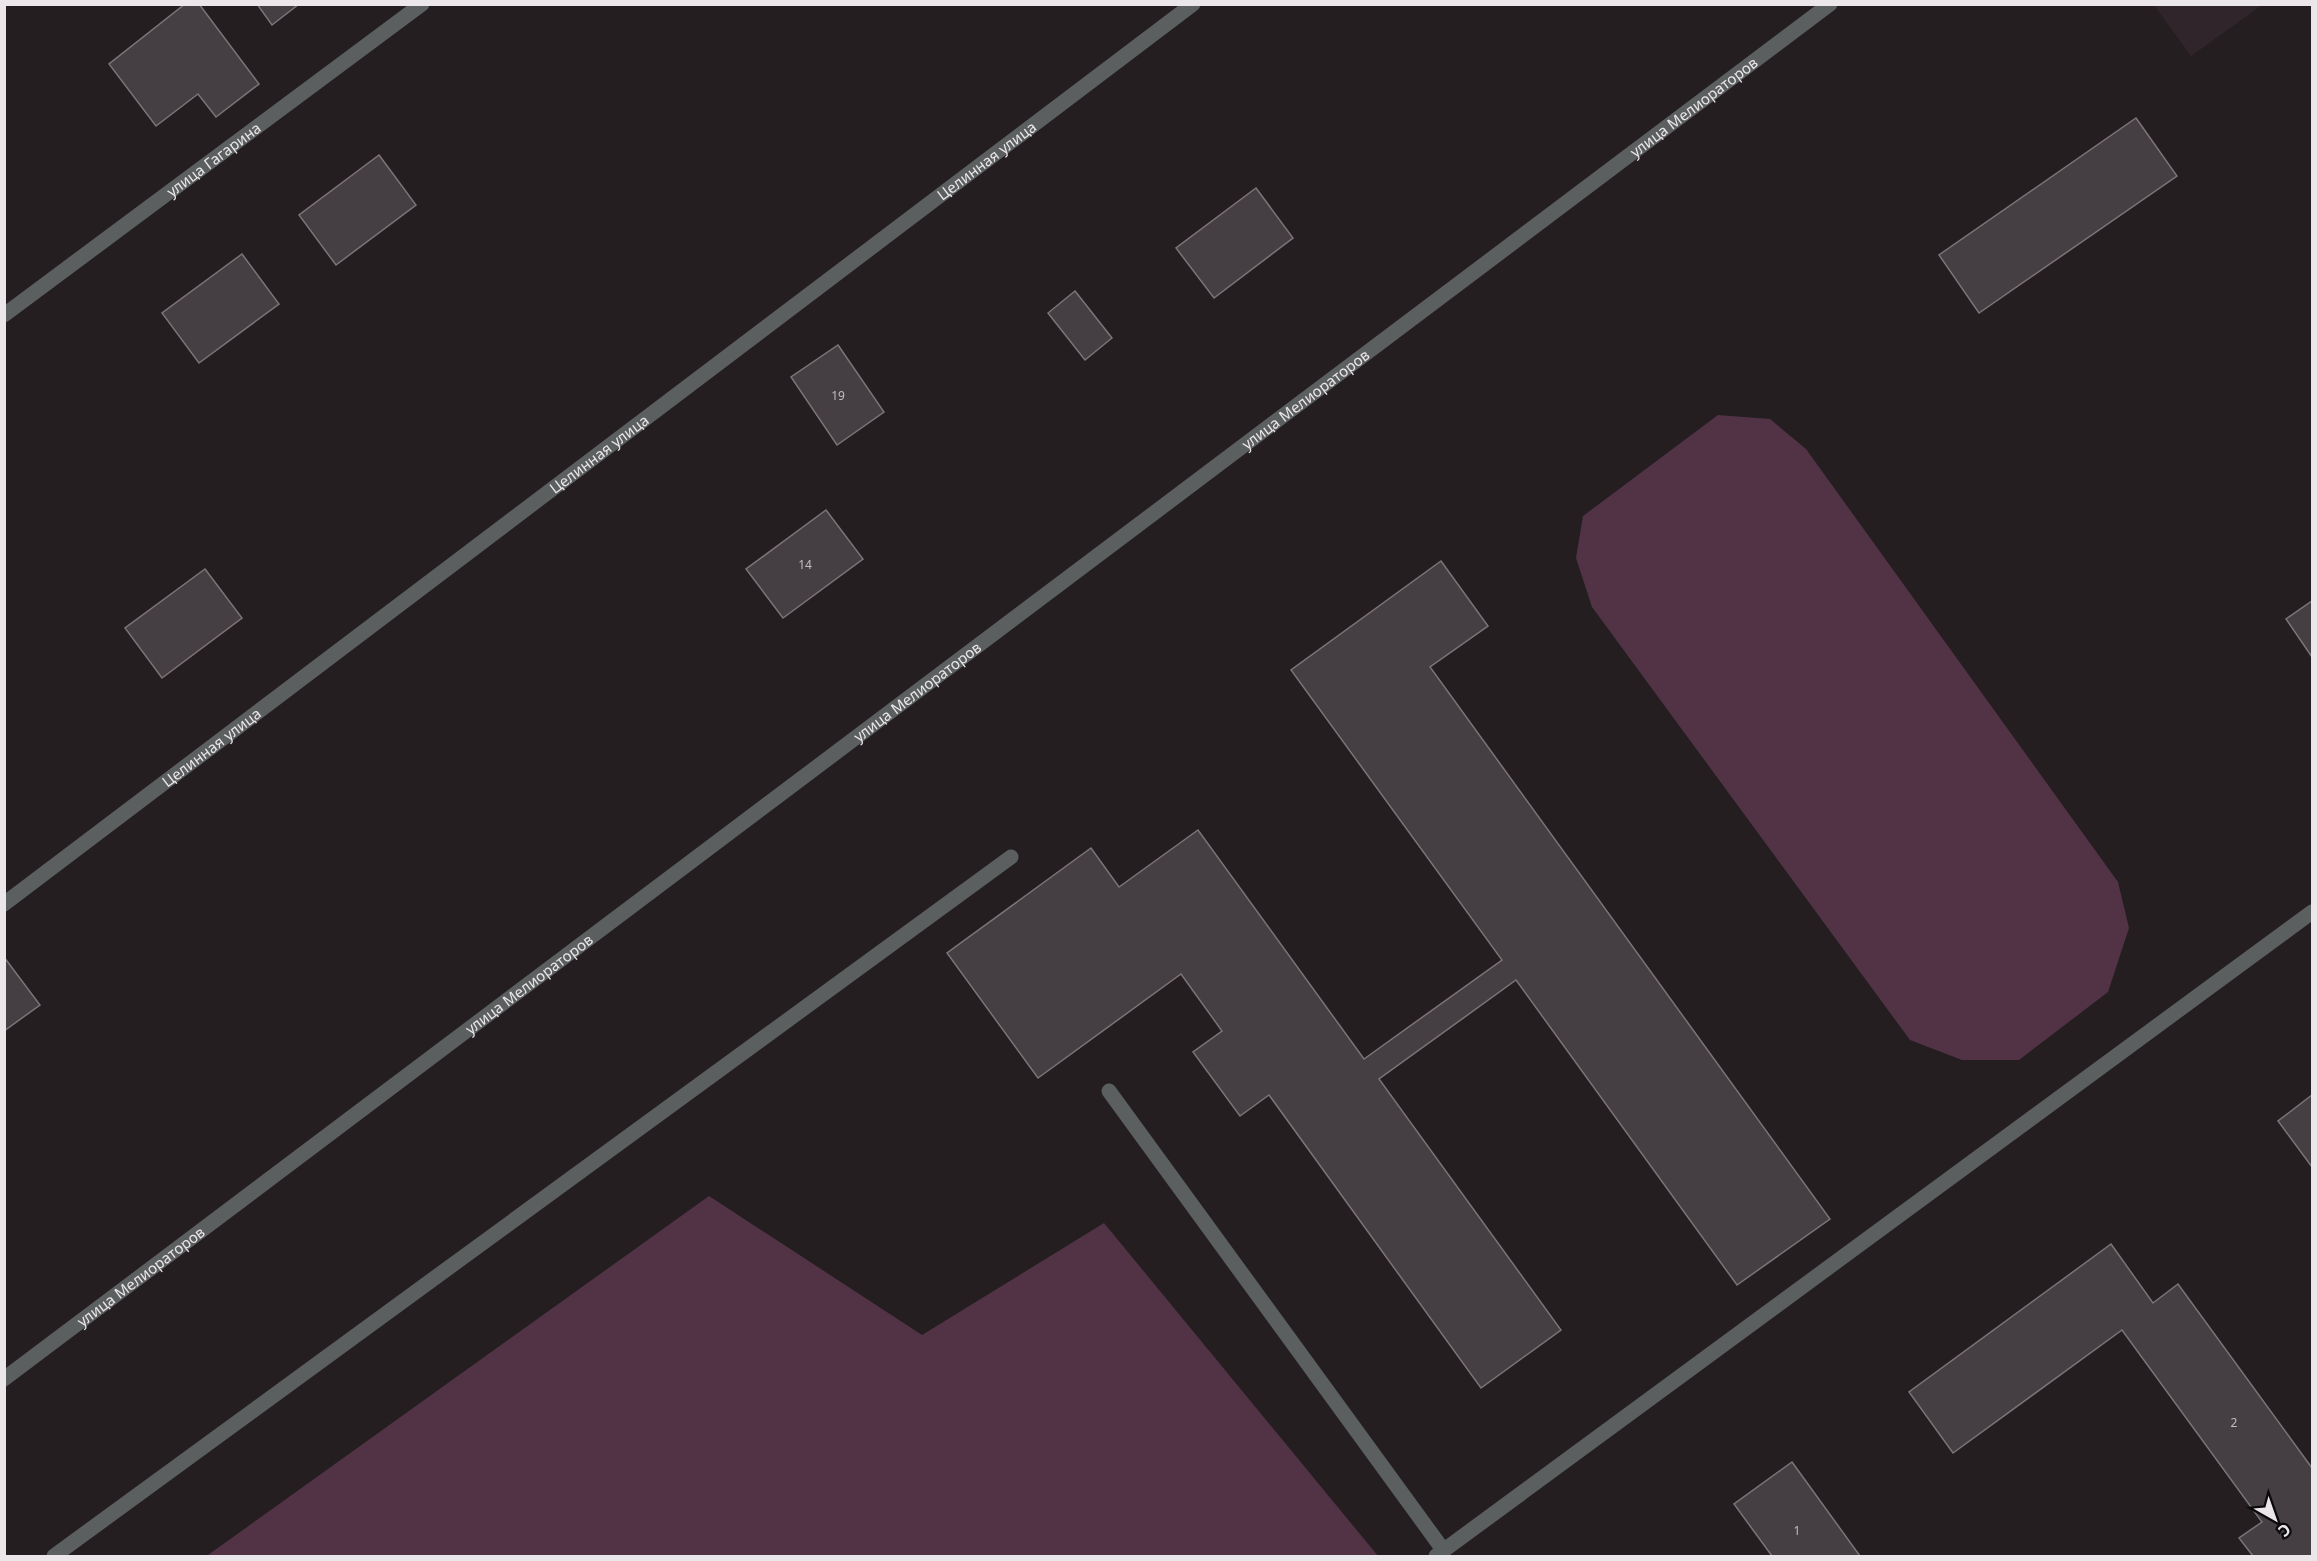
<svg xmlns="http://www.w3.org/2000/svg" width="2317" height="1561" viewBox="0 0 2317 1561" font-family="'Noto Sans',sans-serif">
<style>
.built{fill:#31252c}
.green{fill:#513345}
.building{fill:#453e42;stroke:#7b7478;stroke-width:1.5}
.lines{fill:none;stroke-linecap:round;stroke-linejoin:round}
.service{stroke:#5b5f5f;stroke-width:15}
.minor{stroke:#5b5f5f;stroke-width:15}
.labels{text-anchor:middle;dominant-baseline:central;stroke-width:4.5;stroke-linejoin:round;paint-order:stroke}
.number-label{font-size:12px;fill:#c2bcbf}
.street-label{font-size:15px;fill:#ebe6e9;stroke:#0b090a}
</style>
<rect width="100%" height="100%" fill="#241e21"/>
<path class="built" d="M2154,5H2262L2191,56Z"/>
<path class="green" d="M1718,415L1770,419L1806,449L2118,882L2129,928L2108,992L2019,1060H1962L1910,1040L1592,607L1576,558L1583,516Z
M709,1196L922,1335L1104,1223L1378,1556H211L208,1555Z"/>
<path class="building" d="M185,4H199L259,84L216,117L198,94L156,126L109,64Z
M257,4H299L272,25Z
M2136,118L2177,176L1979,313L1939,255Z
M379,155L416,205L336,265L299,215Z
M1256,188L1293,238L1214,298L1176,248Z
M242,254L279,304L199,363L162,313Z
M1075,291L1112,338L1085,360L1048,313Z
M838,345L884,412L837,445L791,377Z
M826,510L863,559L783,618L746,569Z
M1441,561L1488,626L1430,667L1830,1219L1737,1285L1516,980L1379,1079L1561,1330L1481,1388L1269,1095L1240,1116L1193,1052L1222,1031L1181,974L1038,1078L947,953L1091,848L1119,887L1198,830L1364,1059L1502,960L1291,670Z
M205,569L242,618L162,678L125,628Z
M2312,601V657L2286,619Z
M4,957L40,1005L4,1031Z
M2312,1095V1167L2278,1121Z
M2111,1244L2153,1303L2178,1284L2312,1468V1556H2253L2239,1538L2262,1522L2122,1330L1953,1453L1909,1392Z
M1792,1462L1860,1556H1772L1734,1504Z"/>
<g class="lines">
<path class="service" d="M1109,1091L1444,1551
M54,1556L1011,857
M1436,1556L2312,912"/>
<g class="minor">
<path id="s1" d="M4,315L422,4"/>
<path id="s2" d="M4,904L1193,4"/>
<path id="s3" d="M4,1379L1830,4"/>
</g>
</g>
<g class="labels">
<g class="number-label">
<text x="838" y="395">19</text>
<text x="805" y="564">14</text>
<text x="2234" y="1422">2</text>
<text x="1797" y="1530">1</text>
</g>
<g class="street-label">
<text stroke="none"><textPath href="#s3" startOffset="2115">улица Мелиораторов</textPath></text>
<text stroke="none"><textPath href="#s1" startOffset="261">улица Гагарина</textPath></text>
<text stroke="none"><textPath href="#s2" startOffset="1232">Целинная улица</textPath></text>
<text stroke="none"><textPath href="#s3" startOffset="1629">улица Мелиораторов</textPath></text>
<text stroke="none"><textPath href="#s2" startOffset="746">Целинная улица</textPath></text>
<text stroke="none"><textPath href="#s3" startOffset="1143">улица Мелиораторов</textPath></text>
<text stroke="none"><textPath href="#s2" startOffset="260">Целинная улица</textPath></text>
<text stroke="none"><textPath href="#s3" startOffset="657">улица Мелиораторов</textPath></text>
<text stroke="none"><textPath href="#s3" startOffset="171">улица Мелиораторов</textPath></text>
</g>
</g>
<rect width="2317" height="1561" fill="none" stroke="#ebe6e9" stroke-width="12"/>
<g transform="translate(2275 1519) rotate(140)" stroke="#0b090a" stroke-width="4.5" paint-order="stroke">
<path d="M0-4.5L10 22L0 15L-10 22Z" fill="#ebe6e9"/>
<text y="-9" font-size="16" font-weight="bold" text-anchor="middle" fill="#ebe6e9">С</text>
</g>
</svg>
